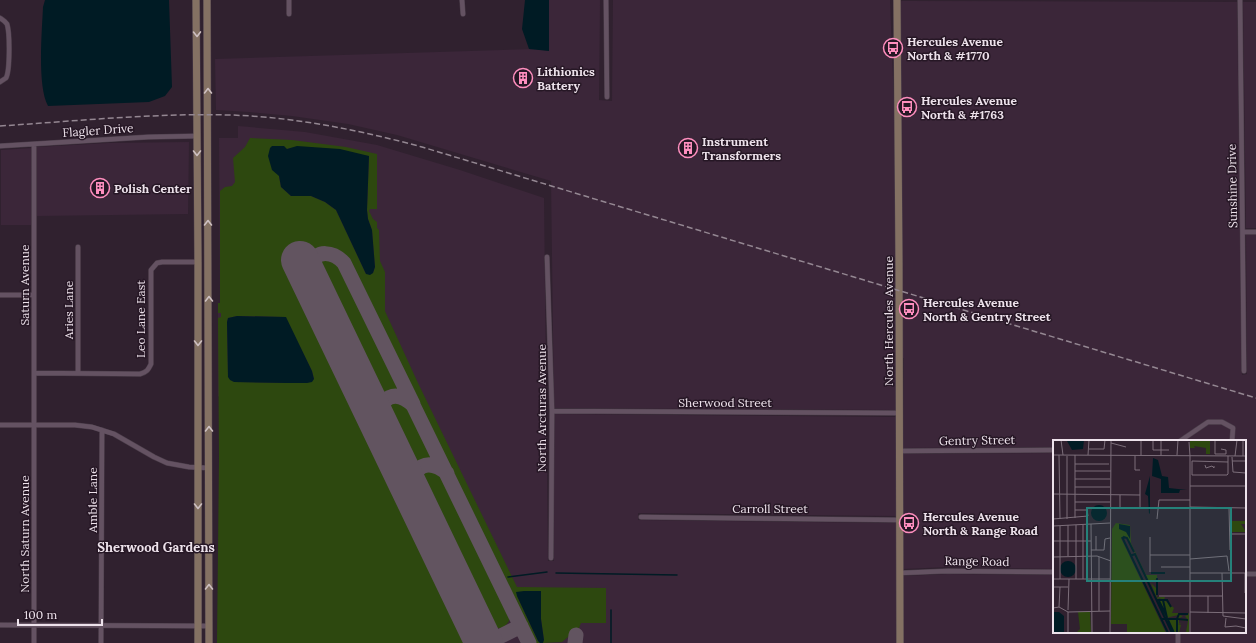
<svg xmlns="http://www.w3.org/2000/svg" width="1256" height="643" viewBox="0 0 1256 643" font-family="Lora,serif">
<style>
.built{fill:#3b2639}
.green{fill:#2d480f;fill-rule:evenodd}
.water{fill:#001b24}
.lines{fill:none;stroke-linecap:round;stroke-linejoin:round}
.stream{stroke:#001b24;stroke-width:1.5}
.taxiway{stroke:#625460;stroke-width:15}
.runway{stroke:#625460;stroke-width:38}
.street-casing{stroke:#4b3e4a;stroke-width:5.5}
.secondary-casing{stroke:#4b3e4a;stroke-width:8}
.street{stroke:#645262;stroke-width:4.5}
.secondary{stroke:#847163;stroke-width:7}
.rail{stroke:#948792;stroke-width:1.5;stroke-dasharray:6 3;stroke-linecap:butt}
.oneway{stroke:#cec0c2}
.labels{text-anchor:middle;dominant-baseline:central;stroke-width:3;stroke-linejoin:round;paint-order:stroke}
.poi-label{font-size:12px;font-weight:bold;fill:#ede2eb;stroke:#261725;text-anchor:start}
.street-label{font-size:12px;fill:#ede2eb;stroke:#261725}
.neighbourhood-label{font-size:13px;font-weight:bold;fill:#ede2eb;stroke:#261725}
.inset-river{fill:none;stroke:#001b24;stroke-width:2}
.inset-road{fill:none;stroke:#7c6e7a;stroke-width:1}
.view{fill:#25817a;fill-opacity:0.15;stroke:#25817a;stroke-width:2}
.inset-edge{fill:none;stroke:#ede2eb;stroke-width:2}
</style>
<rect width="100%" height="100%" fill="#30212f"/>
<path class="built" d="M549,0H600L599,100L612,101L613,0H890L895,132L896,410L554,408L551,181L397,135L348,124L292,116L249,112L216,110L215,59L536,49L549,51Z
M900,1L1237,2L1242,375L1247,374L1246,235H1256V571H1245V441H1054V447L903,448L904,358H902Z
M1243,2H1256V228H1246Z
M238,126L305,132L377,145L460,170L544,198L548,561H554V414L896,417V516L638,513V520L897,523V643H436L218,396V303H220L219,138H238Z
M189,142L188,214L37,216V147L108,143Z
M32,148L31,225H1V150Z
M1054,453V569L948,567L903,569V454Z
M948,574L1054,575V632H1176V643H903V576Z
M1245,577H1256V643H1181V632H1245Z"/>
<path class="green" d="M250,138L292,140L346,147L377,154V209H370L369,211L373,219L377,222V228L379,230L380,261L385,272V311L418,383L517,587L606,588V623H581L579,628L562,642L542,643L544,640L541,619L517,596L538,641L540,643H533L346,259C328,241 309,253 290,264L474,643H217L219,458L218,318L221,317V313H218V303H220V191L225,187L232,186L235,182L233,158L245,147ZM291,148L369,156L367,210L368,219L372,230L375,267L373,273L366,274L336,210L325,202L311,196H291L281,187L279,176L287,149ZM237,316L285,317L312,371L314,379L307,383L234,382L228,377L227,322L228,318Z
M324,257L333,258L340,263L402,391H387L376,397L315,269C315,262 317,260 324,257Z
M396,401H401L410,407L436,459H424L410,465L385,414C385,406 389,403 396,401Z
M431,470H436L443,475L511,616C507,629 498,631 487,625L420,487C420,478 422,473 431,470Z"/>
<path class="water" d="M45,0H169L172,87L165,96L149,102L48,106C37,86 42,31 43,7Z
M525,0H549V51L529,49L522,29Z
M272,146H284L287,149L297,146L340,149L369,156L367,210L368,219L372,230L375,267L373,273L370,275L366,274L336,210L325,202L311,196H291L281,187L279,176L272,170L268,156L270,148Z
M237,316L286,317L312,371L314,379L312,382L307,383H287L234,382L230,380L228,377L227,322L228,318Z
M524,591H541V619L544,640L543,643H540L538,641L517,596L516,592Z"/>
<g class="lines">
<path class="stream" d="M556,573L677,575
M508,577L547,572
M611,610V643"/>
<path class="taxiway" d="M309,279C309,275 309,269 310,266C316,248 334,252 344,263L413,404
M377,420C380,397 395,388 413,405L529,643
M411,491C412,466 427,457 447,473
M487,643L521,626
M575,643L576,635"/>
<path class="runway" d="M300,260L484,643"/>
<g class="street-casing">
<path id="street" d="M289,0V14
M462,0L463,14
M606,0L607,97
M1240,0L1244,371
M0,18C3,20 5,21 7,24C10,33 10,71 6,78L0,82
M0,146L148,137L197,136
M1243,232H1256
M547,257L552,411L551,558
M0,295H34
M35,373L140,374C147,372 148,370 151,364V270L157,263L162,262H198
M78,373V247
M552,411L899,413
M0,425H75L92,427L114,434L154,457L167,463L189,467L209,468
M1180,441L1208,422H1222L1233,428L1232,441
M899,451L1054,450
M641,517L899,520
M900,573L948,571L1054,572
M1245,574H1256
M0,625L209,626
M34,643V144
M101,643L102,430
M1178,643V632"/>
</g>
<g class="secondary-casing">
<path id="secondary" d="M196,0L198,262V643
M207,0L209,643
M897,0L899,263L900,643"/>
</g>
<use href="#street" class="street"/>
<use href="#secondary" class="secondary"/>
<path class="rail" d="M0,126C76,121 154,113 230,115C295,117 359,130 422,147L1256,398"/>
</g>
<defs><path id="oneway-chevron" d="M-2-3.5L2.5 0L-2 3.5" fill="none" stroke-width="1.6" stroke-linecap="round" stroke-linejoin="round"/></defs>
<g class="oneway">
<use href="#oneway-chevron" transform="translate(197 34) rotate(89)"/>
<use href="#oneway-chevron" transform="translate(208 91) rotate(-90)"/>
<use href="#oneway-chevron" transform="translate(197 153) rotate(90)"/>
<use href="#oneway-chevron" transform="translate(208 223) rotate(-90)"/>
<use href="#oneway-chevron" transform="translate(209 299) rotate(-90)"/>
<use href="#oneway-chevron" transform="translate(198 343) rotate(90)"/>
<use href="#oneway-chevron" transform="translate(209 429) rotate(-90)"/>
<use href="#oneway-chevron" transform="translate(198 506) rotate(90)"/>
<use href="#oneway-chevron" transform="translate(209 587) rotate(-90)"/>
</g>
<defs>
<g id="bus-ring" transform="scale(1)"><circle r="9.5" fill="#261725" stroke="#fe8ebe" stroke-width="1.5"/><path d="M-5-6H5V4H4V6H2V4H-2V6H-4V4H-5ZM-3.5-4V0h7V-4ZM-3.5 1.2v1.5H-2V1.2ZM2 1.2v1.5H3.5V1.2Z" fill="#fe8ebe"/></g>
<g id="building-ring" transform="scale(1)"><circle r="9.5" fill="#261725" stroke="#fe8ebe" stroke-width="1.5"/><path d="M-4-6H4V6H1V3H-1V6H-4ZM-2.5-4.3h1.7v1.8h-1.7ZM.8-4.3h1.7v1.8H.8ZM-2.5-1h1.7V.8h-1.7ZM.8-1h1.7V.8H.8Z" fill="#fe8ebe"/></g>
</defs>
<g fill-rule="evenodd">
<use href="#bus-ring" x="893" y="48"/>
<use href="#building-ring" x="523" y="78"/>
<use href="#bus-ring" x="907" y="107"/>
<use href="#building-ring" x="688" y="148"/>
<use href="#building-ring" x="100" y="188"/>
<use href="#bus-ring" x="909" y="309"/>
<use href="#bus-ring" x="909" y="523"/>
</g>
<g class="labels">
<g class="poi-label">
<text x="907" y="41">Hercules Avenue<tspan x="907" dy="14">North &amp; #1770</tspan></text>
<text x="537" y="71">Lithionics<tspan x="537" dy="14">Battery</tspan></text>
<text x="921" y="100">Hercules Avenue<tspan x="921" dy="14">North &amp; #1763</tspan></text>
<text x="702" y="141">Instrument<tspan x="702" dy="14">Transformers</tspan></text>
<text x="114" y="188">Polish Center</text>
<text x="923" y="302">Hercules Avenue<tspan x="923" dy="14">North &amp; Gentry Street</tspan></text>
<text x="923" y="516">Hercules Avenue<tspan x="923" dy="14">North &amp; Range Road</tspan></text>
</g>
<g class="street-label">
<text transform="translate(98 130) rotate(-4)">Flagler Drive</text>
<text transform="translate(1232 186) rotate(-91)">Sunshine Drive</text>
<text transform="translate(24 285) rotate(-90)">Saturn Avenue</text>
<text transform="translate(68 310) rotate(-90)">Aries Lane</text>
<text transform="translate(140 319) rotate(-90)">Leo Lane East</text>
<text transform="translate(888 321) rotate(-90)">North Hercules Avenue</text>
<text x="725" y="402">Sherwood Street</text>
<text transform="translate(541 408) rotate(-90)">North Arcturas Avenue</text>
<text transform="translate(977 440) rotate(-1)">Gentry Street</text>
<text transform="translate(92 500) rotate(-90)">Amble Lane</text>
<text x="770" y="508">Carroll Street</text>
<text transform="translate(24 534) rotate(-90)">North Saturn Avenue</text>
<text transform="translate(977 561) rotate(1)">Range Road</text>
</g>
<g class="neighbourhood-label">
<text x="156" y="547">Sherwood Gardens</text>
</g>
</g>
<g transform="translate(1053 440)">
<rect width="193" height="193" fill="#30212f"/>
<path d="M137,0H157V14H153V8L141,6L142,8H137ZM179,81H193V84H188L193,92H178ZM63,83L77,85L78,103L93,135H104V139L96,142L74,97L68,98L113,193H74V184H58L59,89ZM98,143L103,148L104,159L105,157H112L111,160L121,168L119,173H135L136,174V193L133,192L135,181L127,180H135L132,176L135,175L129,173L126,175L130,176L125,179H132L126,180V183H129L125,184L128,185L126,193H120L114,180H123L124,183L125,175L113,178L105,162L111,160L106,158L105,160L104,159ZM25,172H37L38,193H23L27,189Z" fill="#2d480f"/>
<path d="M31,0L30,9L19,10L14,1ZM100,18L105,20L109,36L115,37L116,48L134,50H127L126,53H108V39L99,36ZM97,36V73L96,74L95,56L92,54ZM38 73a8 8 0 1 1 16 0a8 8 0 1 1-16 0ZM66,84L77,86V99L73,92L66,89ZM7 129a8 8 0 1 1 16 0a8 8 0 1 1-16 0ZM0,172H6L11,176V193H0Z" fill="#001b24"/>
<path class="inset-river" d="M69,97L115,193M70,100L71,97L74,98L81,112M77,116L82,114L119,193M98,133H112M104,138V155M104,160H114L118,167M110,160L114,178M106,161L114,177M135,174H126L124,179L135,180M108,179H124V193M115,180L121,193"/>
<path class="inset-road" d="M8,0L10,15M88,0V15M100,0V10H116M162,0V14M136,2L137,16M58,3L73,7M36,9H51L52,0M162,14H173V10L168,9M0,15L193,16M6,15L7,79M22,15V78M35,15L36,0M108,15V0M124,15L125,0M14,16V79M82,16V30H87M137,16V193M182,16L184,0M190,16V0M179,17L180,32L193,33M179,21H193M175,22L139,21V35H174L175,34V16M22,24H56M152,25L153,28L159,26L161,28V26M22,31H58M22,39H57M87,40V69M137,46H193M22,47H57M0,54L87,55M67,55V69M22,62H57M137,67L193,68M176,68L177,110M0,79L35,76L34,70H22M104,79L106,60H137M38,84L39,193M15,85V116M0,86L57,83M177,94H193M97,97V132M0,101H38M38,110H51L52,99L57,98M43,110V96M97,115H137M0,117L44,116L58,121M137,119L174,116L176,131M108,127H137M137,133H193M169,133L170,176L193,179M192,133V153M0,139H57M7,139V86M23,139V85M30,139V85M0,147H15M106,156H169M6,167L7,147M0,168L6,167L15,172L57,171M15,170L16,139M46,171V117M15,172V193M137,172L193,173M155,173V156M173,178L172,187L183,186L193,188M57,193L58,0"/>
<path class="view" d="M34,68H178V141H34Z"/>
<rect width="193" height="193" class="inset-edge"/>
</g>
<path d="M18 619v6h84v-6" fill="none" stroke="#ede2eb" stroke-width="2"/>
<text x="24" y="619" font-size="12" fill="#ede2eb" stroke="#261725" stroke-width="3" paint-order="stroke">100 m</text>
</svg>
